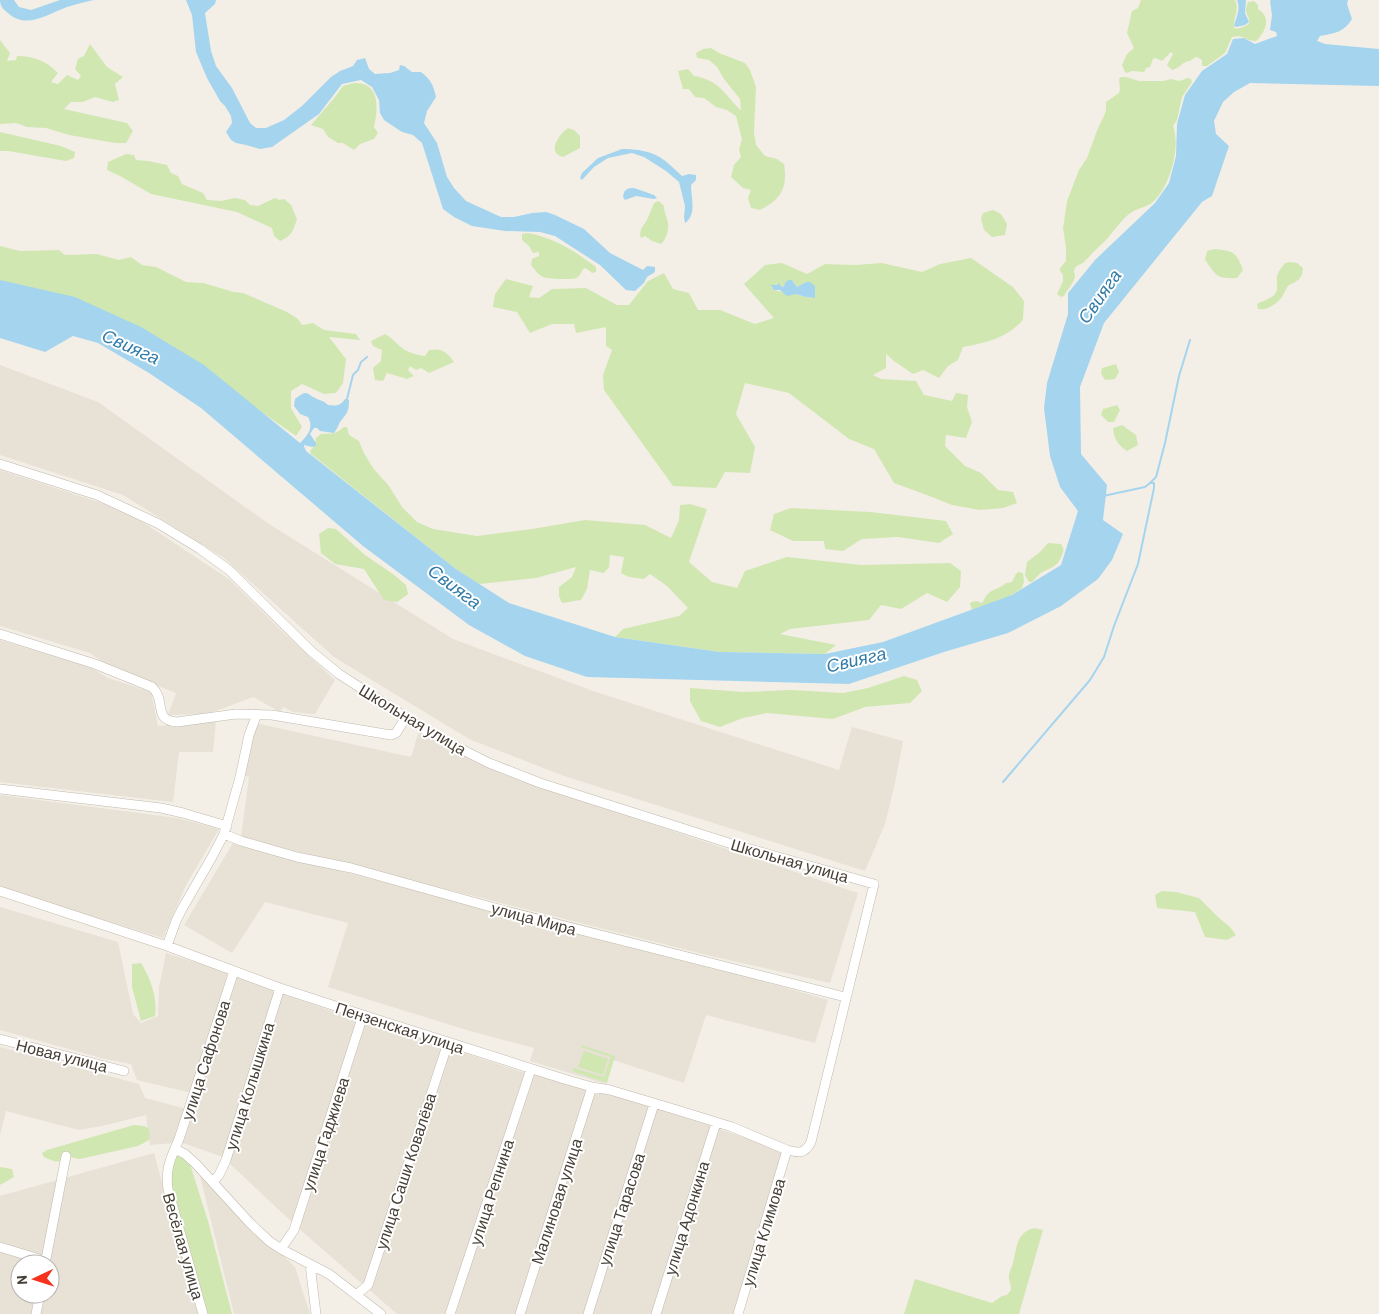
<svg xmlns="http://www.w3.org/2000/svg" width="1379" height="1314" viewBox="0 0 1379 1314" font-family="Barlow,sans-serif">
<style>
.residential{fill:#e7e1d6;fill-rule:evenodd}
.green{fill:#d1e7b1;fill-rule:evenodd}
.water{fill:#a5d4ef}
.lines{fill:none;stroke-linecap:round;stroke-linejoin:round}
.stream{stroke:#a5d4ef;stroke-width:2}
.minor-casing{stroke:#c2b9ad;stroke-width:10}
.minor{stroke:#fff;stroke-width:9}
.labels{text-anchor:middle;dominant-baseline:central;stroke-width:4;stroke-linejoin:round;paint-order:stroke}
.street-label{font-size:16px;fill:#463f36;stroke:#fff}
.water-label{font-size:18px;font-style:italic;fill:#307ba8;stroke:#fff}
</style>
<rect width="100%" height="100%" fill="#f3efe7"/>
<path class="residential" d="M0,365L98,402L269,524L453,639L596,692L839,770L852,727L903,741L895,783L885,824L865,871L564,776L469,739L334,657L224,558L123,495L0,455Z
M0,470L126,511L230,580L284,633L335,680L315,714L293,712L283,707L280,712L253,697L208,714L168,715L176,693L108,666L90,653L0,626Z
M0,640L90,667L108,678L151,692L158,726L216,720L213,752H179L173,802L0,782Z
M255,723L411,757L419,731L503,774L858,893L830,983L711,956L271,845L241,836L249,777L242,775Z
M0,795L177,818L219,829L186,885L163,938L0,888Z
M233,843L749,977L828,1000L815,1043L706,1015L684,1083L613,1060L606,1084L530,1061L534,1048L470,1031L328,987L348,923L265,902L232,953L184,925Z
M0,907L118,942L133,1014L141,1023L158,1016L159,987L166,953L229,973L192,1093L137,1080L131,1064L105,1059L0,1030Z
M236,976L277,990L223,1157L180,1142Z
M282,994L358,1020L292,1222L228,1162Z
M366,1021L525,1073L446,1314H397L297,1227Z
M0,1047L139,1084L145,1098L187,1109L174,1143L150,1145L146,1115L102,1126L79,1130L6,1111L0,1135Z
M532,1073L587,1090H595L626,1099L711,1126L652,1314H454Z
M718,1129L750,1139L780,1150L782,1154L733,1314H659Z
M154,1153L198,1314H0V1196ZM20,1264H50V1294H20Z
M200,1176L295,1267L310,1314H234Z"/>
<path class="green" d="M1141,0H1235C1240,9 1233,18 1234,28C1238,30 1245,26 1249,24C1250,18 1247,16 1246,11C1246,8 1247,4 1248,2L1254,1L1258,5V9C1260,11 1263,12 1264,15C1270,23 1262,36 1256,41C1245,41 1245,34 1232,37L1225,53L1207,66H1202V60L1197,57L1194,58L1190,61C1183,61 1179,69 1172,70L1167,65L1173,54L1171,52L1162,61L1155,58L1153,59L1150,67L1146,68L1144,72L1132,71L1127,73L1125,72L1122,65L1127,54L1134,48L1127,33L1132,11L1138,8Z
M0,40L10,53L7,61L16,60L17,56C34,56 46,61 58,73L51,82L58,84L67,75L78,80L81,76L75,69L78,59L84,56L90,44L107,67L123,77L115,84L119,100L113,102L95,97L83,102H71L64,109L127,123L133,131L126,143H115L69,135L46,128L27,127L16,123L0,124Z
M711,48L719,53L745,63L750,70L756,87L754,133L756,145L765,156L777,159L784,164C788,188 781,199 760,210L751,208L748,198L751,190L743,188L731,177L734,165L741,157L739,150L742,139L736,116L727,110L716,107L704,98L695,97L689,89H683L678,71L688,69L694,76C703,77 715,82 722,90C729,96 734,105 741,110L740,99L724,79L717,67L709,60L697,58L696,53L703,49Z
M1121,77H1126L1139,81H1163L1171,79L1179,81L1188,78L1191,79L1192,82L1182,97L1177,120L1173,126C1181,147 1170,187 1153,202C1147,207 1137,208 1129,214C1118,223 1111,236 1101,245C1095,250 1090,256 1084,262C1082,264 1077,265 1075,268C1073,273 1075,272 1075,276C1074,283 1067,290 1064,296L1061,297L1057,294L1063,281V275L1060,271V268L1066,261V248L1063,228L1067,201L1079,170L1087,158L1098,128L1104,116L1106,110V102L1119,93L1120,89L1119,79Z
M354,83C381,82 378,109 374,127L378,133L374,139L360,144L354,150L343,143H338L328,137L323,129L311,125L335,97L343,86Z
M568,128L574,130L580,136V148L563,157C546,153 559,134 568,128Z
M0,132L61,146L75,152L74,158L66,161L8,151H0Z
M126,154L134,155L136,160L148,161L167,165L171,173L178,176L182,184L203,193L207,200L221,201L235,198L245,200L250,205L258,206L275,198L279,200L284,199L291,205L297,219C293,231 292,236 280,241L274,236L272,228L237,212L151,194L120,176L107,170L108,162Z
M658,201L661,203L664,206C664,213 667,217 668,223C669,230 666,240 661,244L652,241L645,236L641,238L640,235L641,229L647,220L654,203Z
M993,210L1001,214L1007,224L1005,235L992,237L984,230L981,218L983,213Z
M528,233C557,239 573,250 596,267V272L592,273L586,268L583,269C581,272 580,277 576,278C573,280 546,279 543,277C538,275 534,269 531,265L532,259L539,256V252L533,253L529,246L522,240V234Z
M0,246L20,251L59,250L65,255L97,254L119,260L131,257L142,265L156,267L186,282L203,283L234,292L243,293L287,312L298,319L302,325L313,323L324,330L356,334L360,340L329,337L346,359L343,383L336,393L324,394L302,384L291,391V408L302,427L296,436L171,349L0,288Z
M1215,249C1234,251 1236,252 1243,270L1237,278C1216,279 1217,276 1205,260L1207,251Z
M971,258L1013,287L1024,301L1023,320C1005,339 987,342 963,347L958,360L948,366L939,378L923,370L913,374L894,361L886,354V368L873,375L881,379L916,381L924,395L952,401L956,393L968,395L967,407L972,422L966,438L946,435L945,446L965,466L981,473L998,490L1013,492L1017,503L1003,508L980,510L952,505L932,497L894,483L874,449L849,439L789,393L745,383L736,414L755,447L750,473L725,472L716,488L673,486L604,390L603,375L612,350L606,346V327L576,333L574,324H552L530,333L517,312L493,307L495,294L506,279L533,286L529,297L539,298L552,289L586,288L617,305H629L648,281L664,273L673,289L689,293L698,310H720L755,324L774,318L744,284L765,265L782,263L807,274L825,264L855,265L882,263L922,272L940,264ZM792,280L797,287L806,282L815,286L814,298L806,297L795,294L773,290L772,286L780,284L782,287Z
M1290,262L1297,263L1303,268C1302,281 1297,280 1288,286C1286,289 1284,293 1282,297C1277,304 1266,311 1258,309L1257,304C1262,301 1271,299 1275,294C1279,289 1276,283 1277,277C1278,271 1282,267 1285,263Z
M385,334C392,338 395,342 401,347C406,352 417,355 425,356L429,350C442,348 446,351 454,362L429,373L421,368L416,370L410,366L408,370L414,376L407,379L387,373L383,381L375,380L373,368L381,361L382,350L373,346L371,341Z
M1116,364L1119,372L1115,379L1105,380L1101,374L1102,368Z
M1117,405L1120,410L1114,422H1108L1101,415L1103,409Z
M1122,425L1136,435L1138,445L1127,451C1118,445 1114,439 1113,428Z
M344,427H347L349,435L359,441L364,453L373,468L389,486L402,507L417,522L433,529L477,536L532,529L585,520L645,525L671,538L679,520L680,505L690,504L707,509L689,562L712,582L737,588L745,571L787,557L861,565L950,563L961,571L960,587L947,602L927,593L901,609L881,605L869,620L790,629L780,634L836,645L825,654L720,652L615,637L623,629L679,616L688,608L667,586L650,574L644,579L629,577L621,573L624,557L610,555L609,567L604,573L590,570L587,589L581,600L562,603L559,596V587L572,577L576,567L536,578L479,584L456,569L311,454L310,451L315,445L316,438L321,434C332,433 335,435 344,427Z
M791,508L871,512L946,521L953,534L939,543L898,537L862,539L843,551L825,549L824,541H793L770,530L774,514Z
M328,528L336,529L365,555L393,574L406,585L408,594L397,602L384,600L364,569L335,564L321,553L319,534Z
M1048,543L1061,544C1064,548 1064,550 1062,555C1057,568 1051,567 1041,573C1037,576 1035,579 1032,582H1029L1025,575L1027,562L1040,552Z
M1018,572L1023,573L1024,582L1022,588L1002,602L972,610L970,604L971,602L977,601L981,603L983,602C988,588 999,590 1006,583L1012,582L1016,574Z
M904,676L917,680L922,691L910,703L865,707L833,719L767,713L743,718L720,727L701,721L690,701V688L744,692L792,690L843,693L868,688Z
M1162,891L1176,892L1199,898L1218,917L1230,927L1236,935L1227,940L1205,937L1195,912L1157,908L1155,895Z
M141,963C150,977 158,999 155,1016L141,1021L132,987V964Z
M581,1045L615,1056L607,1083L572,1071L574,1068L604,1077L611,1057L581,1047Z
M584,1051L608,1059L603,1075L578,1067Z
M134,1125C145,1126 153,1125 149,1140L138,1146L80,1159L68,1157C58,1164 55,1162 44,1157L42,1153L47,1150Z
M173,1153L182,1156L189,1161L208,1221L232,1314H205L164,1163Z
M0,1167L12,1169L14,1177L0,1185Z
M1034,1228L1043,1230L1019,1314H904L915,1279L992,1303L1002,1296L1007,1295L1011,1290C1011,1285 1010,1283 1009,1279C1008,1274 1012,1267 1013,1263C1017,1247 1016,1233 1034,1228Z"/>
<path class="water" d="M0,0H14L19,7L31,10L60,0H94C85,2 76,4 67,7C48,14 26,30 8,13C3,9 0,6 0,0Z
M186,0H216L215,4L205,13L211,51L216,66L232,88L250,123L256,128H266L284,120L302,106L331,77L340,71L353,66L357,60L365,58L369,69L375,74L390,73L399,70L400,65L404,66L412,72H421C431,80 433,84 436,97L427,111L424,123L437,143L447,177L454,188L466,201L501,217H514L532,213L546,212L555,215L584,229L610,253L643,270L647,266L655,267V272L647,277L644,283L635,291L626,290L600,265L555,236L540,232L505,231L472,226L454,217L443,209L422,143L413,135L402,132L384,120L380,113L379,100L372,87L361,80L342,84L319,114L272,147L260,149L246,145L236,143L231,140L226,132L232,123L231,116L225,106L220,101L207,78L196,52L192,15Z
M1237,0H1246L1245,13L1249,22L1245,25L1236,27L1234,26C1236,17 1241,10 1237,0Z
M1271,0H1348L1347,4L1352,19C1343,33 1335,33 1320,36L1317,41L1325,44L1379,49V86L1250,83L1234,92L1223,102L1214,121L1216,134L1229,146L1212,196L1202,202L1104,323L1080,387L1081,454L1107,485L1103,520L1123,534L1112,560L1098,579L1061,606L1008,633L944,652L849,684L587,677L525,656L469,625L363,546L201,408L149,373L98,343L73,336L45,352L0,338V280L75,297L141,327L204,365L300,443C308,435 314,428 308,417L300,414L294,406L295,399C308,389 305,393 317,399C322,401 324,401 328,405C336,406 340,406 345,399H347L349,400C349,412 347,413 340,422C338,426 337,429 334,433L320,431L317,428H314L310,434L316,443V446L312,447L304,445V446L306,451L456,569L509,603L615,637L720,652L825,654L883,642L1012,595L1061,565L1078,511L1060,487L1050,456L1044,408L1047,383L1068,314V293L1095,260L1155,203L1169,183L1176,156L1177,124L1185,95L1202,71L1227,54L1233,39L1244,38L1255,44L1277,36L1276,32L1270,30L1272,15L1270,1Z
M622,149C636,149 653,151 664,160C671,165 676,171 682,176L689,174L696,175V180L691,185C691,197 697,215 685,223L684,217L685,206L679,182L666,171L644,157L632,153L608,158L594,167L582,180L580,178L582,173L598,158Z
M634,188L654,195L657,198L654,199L636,196L625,200L623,197C624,190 626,188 634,188Z
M788,280H792L797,287L806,282H810L815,286V298L806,297L795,294L792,295L787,296L780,290H773L772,286L768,285H777L779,283L782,287L784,286L785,283Z"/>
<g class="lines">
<path class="stream" d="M347,399L353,375L358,370L361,362L367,357
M1150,483L1156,477L1165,443L1179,376L1190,340
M1003,782L1090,680L1104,657L1114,626L1138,564L1154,488V483H1150L1145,487L1103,496"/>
<g class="minor-casing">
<path id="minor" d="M0,464L97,495L159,524L200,549L229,570L311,651L339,674L435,736L489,763L540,783L732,844L874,884L811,1142C805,1154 799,1153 787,1150L732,1127L677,1110L610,1090L592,1087L564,1079L363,1015L280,988L167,946L0,891
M0,634L95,664L152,687C167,701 152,720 177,722L236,714L272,715L391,735L396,733L406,717
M0,789L161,808L183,813L227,826
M224,834L241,841L297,857L351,868L502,910L845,997
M167,946L176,921L182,909L212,857L224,834L240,777L249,735L257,714
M0,1039L124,1071
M175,1149L185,1154L196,1164L250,1223L269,1241L281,1249L329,1274L381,1314
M213,1182L219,1175L226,1160L280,988
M0,1247L46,1261
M281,1249L294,1230L363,1015
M45,1264L66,1156
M310,1264L316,1314
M356,1295L368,1285L448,1043
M36,1314L40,1294
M203,1314L168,1189C165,1168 171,1158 179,1139L234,971
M450,1314L531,1069
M520,1314L592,1087
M588,1314L654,1104
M656,1314L716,1123
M738,1314L787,1150"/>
</g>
<use href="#minor" class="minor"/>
</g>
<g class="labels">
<g class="street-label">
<text transform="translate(413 719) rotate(31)">Школьная улица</text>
<text transform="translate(790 860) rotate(16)">Школьная улица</text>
<text transform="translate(534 918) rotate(15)">улица Мира</text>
<text transform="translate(400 1027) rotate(18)">Пензенская улица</text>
<text transform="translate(62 1055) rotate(14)">Новая улица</text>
<text transform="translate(205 1060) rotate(-72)">улица Сафонова</text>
<text transform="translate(249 1086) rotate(-73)">улица Колышкина</text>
<text transform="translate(325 1134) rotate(-72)">улица Гаджиева</text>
<text transform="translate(405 1171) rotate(-72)">улица Саши Ковалёва</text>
<text transform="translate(491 1192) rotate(-72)">улица Репнина</text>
<text transform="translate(556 1201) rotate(-72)">Малиновая улица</text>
<text transform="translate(621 1209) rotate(-72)">улица Тарасова</text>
<text transform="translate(686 1218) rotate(-73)">улица Адонкина</text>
<text transform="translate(763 1232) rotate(-73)">улица Климова</text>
<text transform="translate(184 1246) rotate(74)">Весёлая улица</text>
</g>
<g class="water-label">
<text transform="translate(1099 296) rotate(-55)">Свияга</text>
<text transform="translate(131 346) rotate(24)">Свияга</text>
<text transform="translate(455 586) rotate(37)">Свияга</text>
<text transform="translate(856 659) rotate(-13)">Свияга</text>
</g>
</g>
<g transform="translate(35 1279) rotate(266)"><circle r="24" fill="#ffffff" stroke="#b5b2af"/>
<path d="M0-4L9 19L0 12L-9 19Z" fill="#f5321d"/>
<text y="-8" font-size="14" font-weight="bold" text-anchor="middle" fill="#463f36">N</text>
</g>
</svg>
